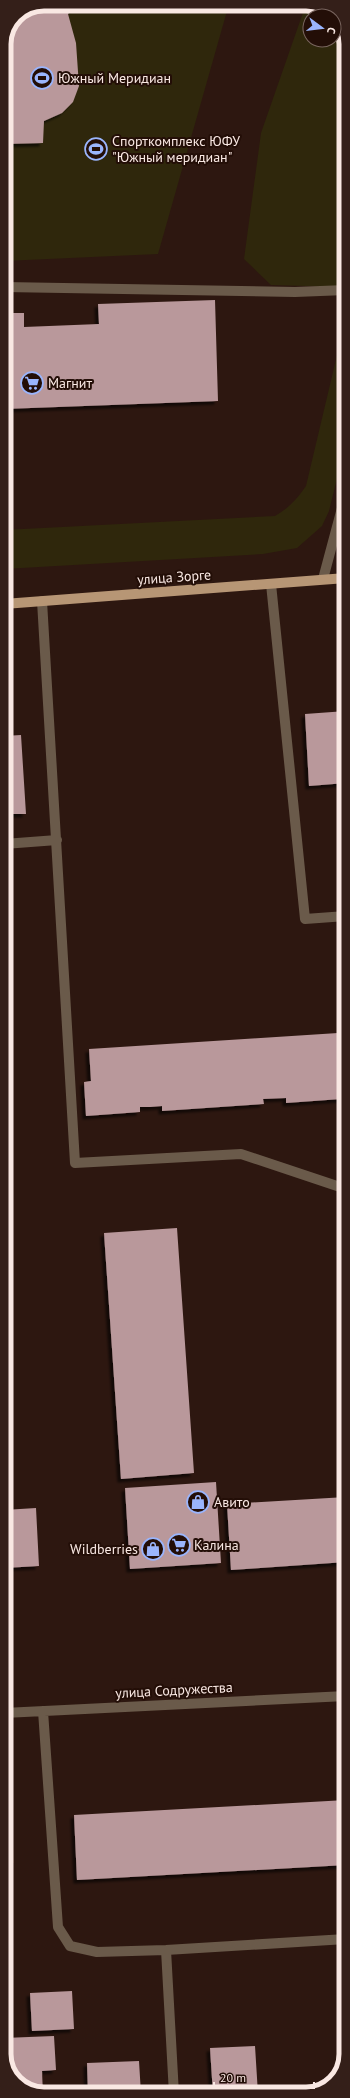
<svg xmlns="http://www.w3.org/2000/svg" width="350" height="2098" viewBox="0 0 350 2098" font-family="'PT Sans',sans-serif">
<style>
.built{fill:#3b1e14}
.green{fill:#2f270c;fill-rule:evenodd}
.building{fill:#b9989b;filter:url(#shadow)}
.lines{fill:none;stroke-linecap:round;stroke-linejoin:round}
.minor{stroke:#6a5a4a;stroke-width:10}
.major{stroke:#b79675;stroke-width:10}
.labels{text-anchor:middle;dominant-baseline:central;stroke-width:4;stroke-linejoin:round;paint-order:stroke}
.poi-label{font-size:14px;fill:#f9e8e3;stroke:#230e07;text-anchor:start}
.street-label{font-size:14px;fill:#f9e8e3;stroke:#230e07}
.rim{fill:none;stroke:#f9e8e3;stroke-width:5}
</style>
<defs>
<filter id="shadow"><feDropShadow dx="-3.5" dy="3.5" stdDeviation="1" flood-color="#0009"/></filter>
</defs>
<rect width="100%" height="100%" fill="#2d1710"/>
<path class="built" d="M8,1769L14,1863L4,1864V1770Z"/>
<path class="green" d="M44,4H229L158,254L4,261V44L16,15Z
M306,4H311L334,15L346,39V276L340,287L271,285L244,259L261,133ZM310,16H334V40H310Z
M346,317V442L329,511L322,526L297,548L263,554L4,569V530L275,516C289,508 297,499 306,486Z"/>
<path class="building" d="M44,4H77L68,14L76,43L79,86L73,102L62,113L44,121L43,143L4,144V44L16,15Z
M215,300L218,401L4,409V313H24V327L99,324L98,304Z
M346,711V783L309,786L305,714Z
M21,735L26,814H10V807L4,808V736Z
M338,1033L341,1080H346V1146H344L341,1099L286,1103V1098L263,1099L264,1104L162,1111V1106L150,1107H140V1112L86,1116L84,1082L91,1081L89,1049Z
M177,1228L194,1473L121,1479L104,1233Z
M216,1482L221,1563L130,1569L125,1488Z
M346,1497V1562L231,1570L227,1504Z
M36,1508L39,1566L4,1568V1510Z
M346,1800V1865L77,1880L74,1815Z
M72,1991L74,2029L32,2031L30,1993Z
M54,2036L56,2070L42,2071L43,2094H39L16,2083L4,2059V2038Z
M255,2046L258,2094H213L210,2048Z
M139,2061L141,2094H88L87,2063Z"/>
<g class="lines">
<path class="minor" d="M4,287L295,292L346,290
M323,579L346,493
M271,584L305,919L346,916
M42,601L75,1163L241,1154L340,1187H346
M4,844L57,840
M43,1711L58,1927L70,1946L97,1952L166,1950L346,1939
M4,1713L346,1696
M166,1950L174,2094"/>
<path class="major" d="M4,604L346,578"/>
</g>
<defs>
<g id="stadium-ring" transform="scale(1.15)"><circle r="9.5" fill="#230e07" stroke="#9ab5fd" stroke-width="1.5"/><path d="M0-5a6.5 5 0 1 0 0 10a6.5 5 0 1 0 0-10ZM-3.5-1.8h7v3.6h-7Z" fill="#9ab5fd"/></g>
<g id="supermarket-ring" transform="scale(1.15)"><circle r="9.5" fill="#230e07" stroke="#9ab5fd" stroke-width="1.5"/><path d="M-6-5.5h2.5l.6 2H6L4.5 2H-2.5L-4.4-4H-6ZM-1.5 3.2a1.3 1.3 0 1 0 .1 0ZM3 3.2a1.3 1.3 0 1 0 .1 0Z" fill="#9ab5fd"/></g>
<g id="shop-ring" transform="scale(1.15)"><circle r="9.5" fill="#230e07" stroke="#9ab5fd" stroke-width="1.5"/><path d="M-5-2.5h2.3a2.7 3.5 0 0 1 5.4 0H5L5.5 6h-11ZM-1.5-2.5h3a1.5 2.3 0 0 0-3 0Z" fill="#9ab5fd"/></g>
</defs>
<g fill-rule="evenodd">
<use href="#stadium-ring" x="42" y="78"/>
<use href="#stadium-ring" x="96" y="149"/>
<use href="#supermarket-ring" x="32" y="383"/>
<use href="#shop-ring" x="198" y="1502"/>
<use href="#supermarket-ring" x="179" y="1545"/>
<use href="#shop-ring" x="153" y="1549"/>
</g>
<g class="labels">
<g class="poi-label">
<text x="58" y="78">Южный Меридиан</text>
<text x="112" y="141">Спорткомплекс ЮФУ<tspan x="112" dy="16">"Южный меридиан"</tspan></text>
<text x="48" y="383">Магнит</text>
<text x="214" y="1502">Авито</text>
<text x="194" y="1545">Калина</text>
<text x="138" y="1549" text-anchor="end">Wildberries</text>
</g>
<g class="street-label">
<text transform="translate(174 577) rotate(-4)">улица Зорге</text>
<text transform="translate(174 1690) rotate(-3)">улица Содружества</text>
</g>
</g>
<path d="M0 0H350V2098H0ZM44 11H306A33 33 0 0 1 339 44V2054A33 33 0 0 1 306 2087H44A33 33 0 0 1 11 2054V44A33 33 0 0 1 44 11Z" fill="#341f19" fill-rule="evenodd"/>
<path class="rim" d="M44 11H306A33 33 0 0 1 339 44V2054A33 33 0 0 1 306 2087H44A33 33 0 0 1 11 2054V44A33 33 0 0 1 44 11Z"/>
<g transform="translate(322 28) rotate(105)"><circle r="19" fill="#230e07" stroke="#79655f"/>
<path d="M0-3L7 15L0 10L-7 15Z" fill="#9ab5fd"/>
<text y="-6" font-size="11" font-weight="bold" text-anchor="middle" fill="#f9e8e3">С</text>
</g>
<path d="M214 2082v6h100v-6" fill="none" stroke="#f9e8e3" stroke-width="2"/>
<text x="220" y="2082" font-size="12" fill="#f9e8e3" stroke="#230e07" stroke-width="3" paint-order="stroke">20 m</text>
</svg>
